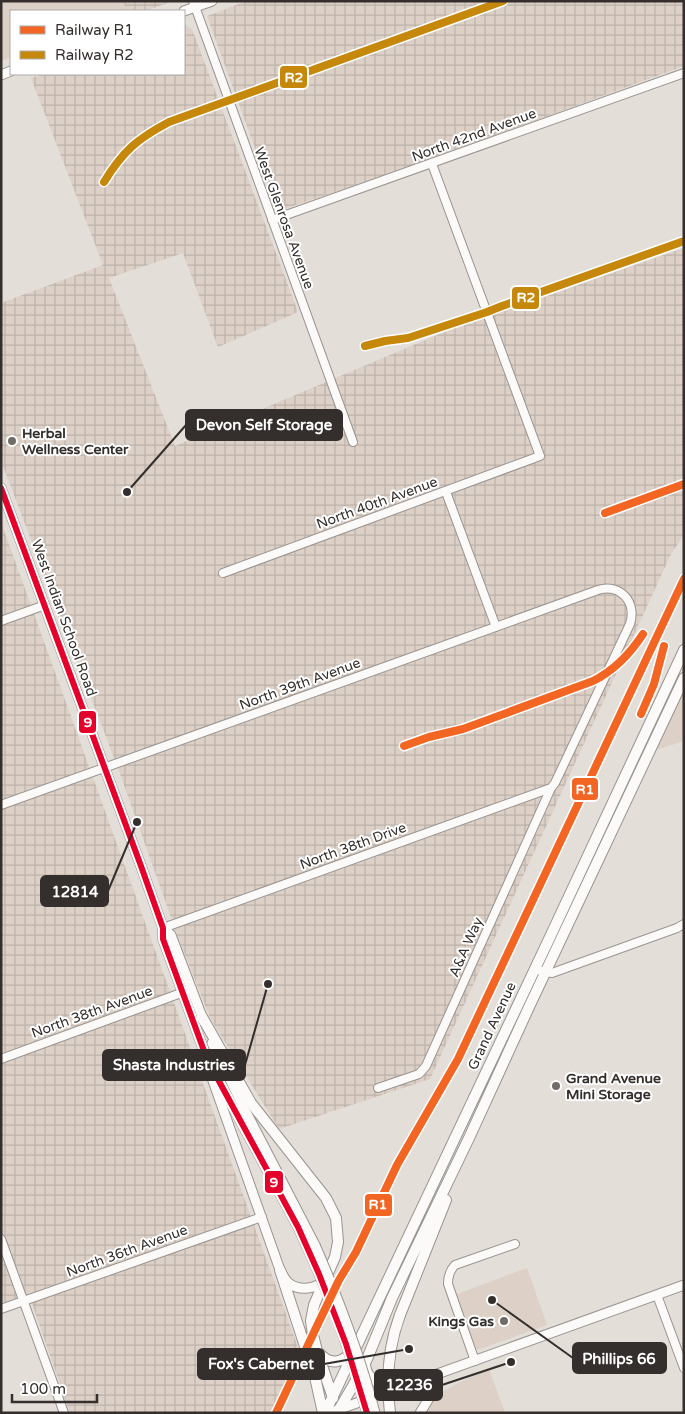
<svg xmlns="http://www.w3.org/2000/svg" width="685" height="1414" viewBox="0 0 685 1414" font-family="'Varela Round',sans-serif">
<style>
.built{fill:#dcd0c7}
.industrial{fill:url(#industrial-grid)}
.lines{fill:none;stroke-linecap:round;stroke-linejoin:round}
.minor-casing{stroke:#999490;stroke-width:10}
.major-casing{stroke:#999490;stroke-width:11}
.highway-casing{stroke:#999490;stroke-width:12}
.minor{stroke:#fbfaf9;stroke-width:8}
.major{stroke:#fbfaf9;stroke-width:9}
.highway{stroke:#fbfaf9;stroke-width:10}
.major-bridge-casing{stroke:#999490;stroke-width:11;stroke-linecap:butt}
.highway-bridge-casing{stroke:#999490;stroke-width:12;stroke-linecap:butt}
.major-bridge{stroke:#fbfaf9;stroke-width:9}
.highway-bridge{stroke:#fbfaf9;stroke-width:10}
.bus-1-casing{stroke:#fff;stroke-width:10}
.bus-1{stroke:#e4002b;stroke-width:6}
.rail-1-casing{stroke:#fff;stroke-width:11}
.rail-2-casing{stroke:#fff;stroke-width:11}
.rail-1{stroke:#f26522;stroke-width:8}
.rail-2{stroke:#c6880b;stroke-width:8}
.poi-dot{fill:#726c69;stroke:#fff;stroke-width:2}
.labels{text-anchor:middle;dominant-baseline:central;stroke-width:4;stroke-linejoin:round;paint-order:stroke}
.street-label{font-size:14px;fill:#342f2c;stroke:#fff}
.poi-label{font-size:14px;font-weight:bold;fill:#342f2c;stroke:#fff;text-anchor:start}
.leader{fill:none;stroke:#342f2c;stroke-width:2}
.callout-dot{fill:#342f2c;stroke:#fff;stroke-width:2}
.callout{fill:#342f2c;stroke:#342f2c;stroke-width:2}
.callout-label{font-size:15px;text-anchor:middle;font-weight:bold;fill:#fff}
.line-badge{stroke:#fff;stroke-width:2}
.badge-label{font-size:14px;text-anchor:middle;font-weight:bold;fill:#fff}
</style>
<defs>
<pattern id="industrial-grid" width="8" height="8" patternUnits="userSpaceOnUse" patternTransform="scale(1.25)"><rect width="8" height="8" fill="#dcd0c7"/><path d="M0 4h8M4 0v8" fill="none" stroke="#bdb3ab"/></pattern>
</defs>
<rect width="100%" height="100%" fill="#e4ded9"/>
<path class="built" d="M1,1H123L127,11H11V57L1,61Z
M684,691V741L656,750Z
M527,1268L547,1325L480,1349H476L457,1294Z
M489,1369L505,1413H424L434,1398L442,1392L460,1382Z"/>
<path class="industrial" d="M123,1H173L145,11H127Z
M247,1H684V66L406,168L281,210L277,209L207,16Z
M184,24L192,29L298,312L218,347L183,253L109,278L175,446L454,328L684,248V535L671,554L430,1079L279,1129L210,1018L178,937L119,771L1,461V303L103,265L31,78L44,74H184Z
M1,522L300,1353L270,1413H70L29,1295L1,1304Z"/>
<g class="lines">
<g class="minor-casing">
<path id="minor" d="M193,1L353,442
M272,220L684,73
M446,492L496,627
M223,573L540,456L432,164
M1,621L45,605
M1,805L598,590C620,583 637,602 630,624L555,783L551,788L426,1066L419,1074L378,1088
M163,928L551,788
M541,971L552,973L677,928L684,924
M1,1059L192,989
M1,1239L64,1413
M657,1295L684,1368
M1,1309L262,1217
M475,1361L448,1284C448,1276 450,1270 455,1265L515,1244"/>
</g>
<g class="major-casing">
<path id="major" d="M184,11L212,1
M1,75L11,71
M1,488L141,866L163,928V939L207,1059L298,1227L313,1260
M163,928L171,935L204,1022
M212,1043L244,1108L315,1245
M209,1068L212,1078L280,1270C283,1275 285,1281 290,1284C300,1291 316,1289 325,1280
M329,1413L684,1285
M420,1413L434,1390L433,1376"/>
</g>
<g class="highway-casing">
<path id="highway" d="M202,1017L251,1103L326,1198L336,1218L338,1242L335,1257L314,1305L311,1321L313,1335L317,1351L333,1398
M280,1270L315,1377L323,1413
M400,1315L446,1200
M318,1352C330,1366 342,1364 353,1350
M365,1365C367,1384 385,1385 401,1387
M325,1413L550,937L684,650
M337,1413L354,1384L367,1359L392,1298L469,1138L529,1007L684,678"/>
</g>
<use href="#minor" class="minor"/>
<use href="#major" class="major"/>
<use href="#highway" class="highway"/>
<g class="major-bridge-casing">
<path id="major-bridge" d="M315,1245C339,1300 360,1355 375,1413
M313,1260C335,1309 353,1360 367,1413"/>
</g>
<g class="highway-bridge-casing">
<path id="highway-bridge" d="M390,1413C386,1379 388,1347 400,1315"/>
</g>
<use href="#major-bridge" class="major-bridge"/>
<use href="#highway-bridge" class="highway-bridge"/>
<g class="bus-1-casing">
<path id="bus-1" d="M1,488L141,866L163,928V939L207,1059L298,1227L319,1274L346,1344L367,1413"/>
</g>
<use href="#bus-1" class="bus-1"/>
<g class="rail-1-casing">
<path id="rail-1" d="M605,513L684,484
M641,714L654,684L664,646
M404,746L429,737L463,729L593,681C615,670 630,654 643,634
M276,1413L316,1328L339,1280L356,1252L397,1165L458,1059L684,579"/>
</g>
<g class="rail-2-casing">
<path id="rail-2" d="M104,182C123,151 137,139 169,122L503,1
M365,346L385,341L408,338L487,312L502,306L684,241"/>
</g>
<use href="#rail-1" class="rail-1"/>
<use href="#rail-2" class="rail-2"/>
</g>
<g class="poi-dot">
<circle cx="12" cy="441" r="5"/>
<circle cx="556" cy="1086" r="5"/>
<circle cx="504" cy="1321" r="5"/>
</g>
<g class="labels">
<g class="street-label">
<text transform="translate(474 135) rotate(-20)">North 42nd Avenue</text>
<text transform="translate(284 218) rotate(70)">West Glenrosa Avenue</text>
<text transform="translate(377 503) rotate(-20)">North 40th Avenue</text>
<text transform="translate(64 618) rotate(70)">West Indian School Road</text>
<text transform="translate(300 684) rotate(-20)">North 39th Avenue</text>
<text transform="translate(353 846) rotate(-20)">North 38th Drive</text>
<text transform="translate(466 947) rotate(-66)">A&amp;A Way</text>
<text transform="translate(92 1012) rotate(-20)">North 38th Avenue</text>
<text transform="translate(492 1026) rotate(-65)">Grand Avenue</text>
<text transform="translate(127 1251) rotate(-20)">North 36th Avenue</text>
</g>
<g class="poi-label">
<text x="22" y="433">Herbal<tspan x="22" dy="16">Wellness Center</tspan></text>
<text x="566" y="1078">Grand Avenue<tspan x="566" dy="16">Mini Storage</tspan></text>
<text x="494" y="1321" text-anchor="end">Kings Gas</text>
</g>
</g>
<path class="leader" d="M127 492L186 425M137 822L108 891M268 984L245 1065M492 1300L573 1358M409 1349L324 1364M511 1362L442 1385"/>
<g class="callout-dot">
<circle cx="127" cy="492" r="5"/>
<circle cx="137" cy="822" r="5"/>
<circle cx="268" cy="984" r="5"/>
<circle cx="492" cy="1300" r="5"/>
<circle cx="409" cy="1349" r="5"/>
<circle cx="511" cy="1362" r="5"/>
</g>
<g class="callout">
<rect x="186" y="410" width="156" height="30" rx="5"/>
<rect x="41" y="876" width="67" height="30" rx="5"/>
<rect x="103" y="1050" width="142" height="30" rx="5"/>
<rect x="573" y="1343" width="93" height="30" rx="5"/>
<rect x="198" y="1349" width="126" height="30" rx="5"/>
<rect x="375" y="1370" width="67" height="30" rx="5"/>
</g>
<g class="callout-label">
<text x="264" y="430">Devon Self Storage</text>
<text x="75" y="897">12814</text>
<text x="174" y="1070">Shasta Industries</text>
<text x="619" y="1364">Phillips 66</text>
<text x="261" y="1369">Fox's Cabernet</text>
<text x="409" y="1390">12236</text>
</g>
<g class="line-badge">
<rect x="279" y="65" width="29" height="24" rx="5" fill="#c6880b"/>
<rect x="511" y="286" width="29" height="24" rx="5" fill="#c6880b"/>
<rect x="78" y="710" width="19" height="24" rx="5" fill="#e4002b"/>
<rect x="571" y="777" width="28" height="24" rx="5" fill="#f26522"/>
<rect x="264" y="1170" width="20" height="24" rx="5" fill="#e4002b"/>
<rect x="364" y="1193" width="29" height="24" rx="5" fill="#f26522"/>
</g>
<g class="badge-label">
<text x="294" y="82">R2</text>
<text x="526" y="302">R2</text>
<text x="88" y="727">9</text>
<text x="585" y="794">R1</text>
<text x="274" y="1187">9</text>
<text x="378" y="1209">R1</text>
</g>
<rect width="685" height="1414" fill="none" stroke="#342f2c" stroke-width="5"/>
<rect x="10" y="10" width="175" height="65" fill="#ffffff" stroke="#aeacab"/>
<rect x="20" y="26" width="25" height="8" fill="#f26522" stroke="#aeacab"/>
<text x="55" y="35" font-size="15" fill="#342f2c">Railway R1</text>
<rect x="20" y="51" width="25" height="8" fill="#c6880b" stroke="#aeacab"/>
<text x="55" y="60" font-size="15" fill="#342f2c">Railway R2</text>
<path d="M12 1394v8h85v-8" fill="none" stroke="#342f2c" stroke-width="2.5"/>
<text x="20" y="1394" font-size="15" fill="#342f2c" stroke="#ffffff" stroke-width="4" paint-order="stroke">100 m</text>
</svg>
